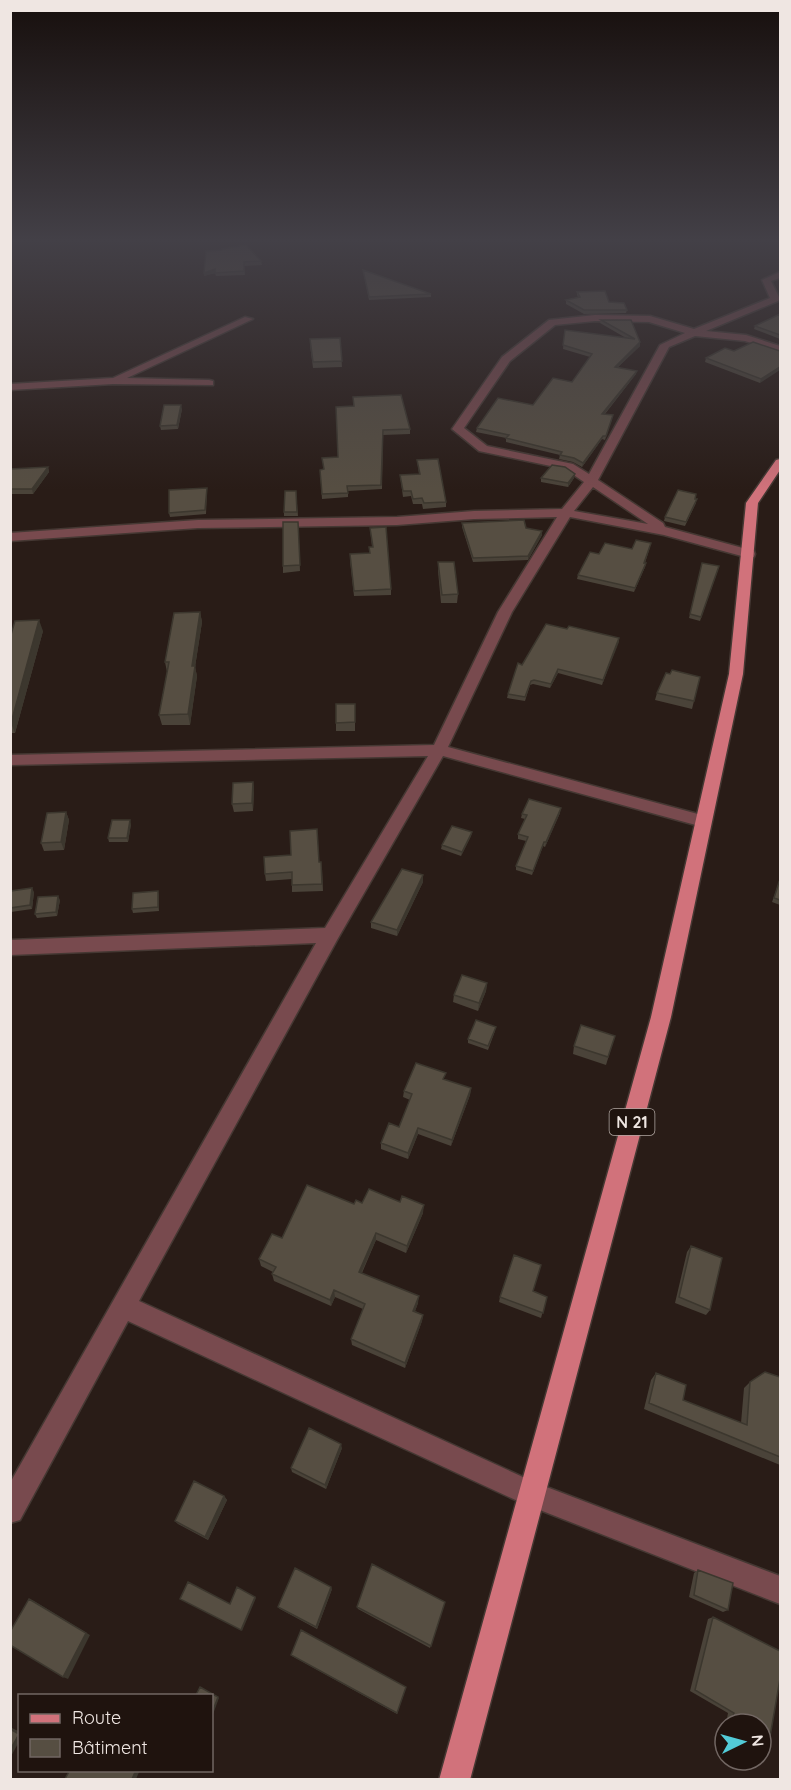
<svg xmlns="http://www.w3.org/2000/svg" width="791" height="1790" viewBox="0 0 791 1790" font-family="Quicksand,sans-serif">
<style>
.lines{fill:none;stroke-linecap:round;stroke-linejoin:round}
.minor-casing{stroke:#453833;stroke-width:3}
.major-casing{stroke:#453833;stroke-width:3}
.minor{fill:#784a4e;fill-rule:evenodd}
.major{fill:#d1727b;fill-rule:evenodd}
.wall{fill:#4a4339}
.shaded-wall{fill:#3c372e}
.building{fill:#564e42;stroke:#3c372e;stroke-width:1.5}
.labels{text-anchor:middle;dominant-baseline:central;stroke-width:4.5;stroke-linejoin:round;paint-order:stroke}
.shield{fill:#1f130e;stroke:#b1a7a2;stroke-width:1.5}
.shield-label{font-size:16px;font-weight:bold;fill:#efe6e2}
</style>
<rect width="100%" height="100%" fill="#291c17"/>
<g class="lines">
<g class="minor-casing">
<path id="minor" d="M780,272V278L771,281L780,299L778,301L706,331L746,335L780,346V352L745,341L695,336L669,347L598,480L663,523L665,527L754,551L755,554L754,557L749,558L664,535L570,517L512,612L448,747L709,817L711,821L709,825L703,827L443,756L337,940L139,1301L536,1483L780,1576V1604L522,1503L128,1321L20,1520L10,1523V1483L316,943L10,955V940L325,928L428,756L10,765V755L434,745L498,612L557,517L474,519L397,525L198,528L10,541V533L198,520L397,517L474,511L562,509L584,482L565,469L479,451L452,429L502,357L549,320L595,315L650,316L694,329L770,298L762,280ZM595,321L649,322L685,333L660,345L589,474L573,464L487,446L464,428L510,361L555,325ZM593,487L648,524L574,511Z
M245,317L253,319L127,378L209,380L213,381V385L113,384L10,390V384L113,378Z"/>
</g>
<g class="major-casing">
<path id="major" d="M780,459V470L758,503L743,674L671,1017L470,1780H439L651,1017L729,674L746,503L776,460Z"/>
</g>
<use href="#minor" class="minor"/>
<use href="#major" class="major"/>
</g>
<path class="wall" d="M206,251L261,261L262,265L244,266L245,275L216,276L215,273L204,276Z
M363,270L431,294V297L369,300Z
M577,292L627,310L626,313L584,314L566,304V300L578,297L577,295Z
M780,314V339L754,329L755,326Z
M601,320H631L640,346L618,367L636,374L605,414L612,419L605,440L602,439L582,467L573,462L559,459L560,455L506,442V438L476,432L477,428L533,405L572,382L590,357L563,349L565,330L626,338L600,323Z
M340,338L342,367L313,368L310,345Z
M734,351H780L760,383L705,362L706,358Z
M353,397L410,429V434L383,435L382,489L348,491V497L322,499L320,470L323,469L338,457L353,406Z
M182,409L178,429L161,430L160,426Z
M417,460L446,502V507L423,509L422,504H413L411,496L403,497L400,475L419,474Z
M48,467L49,472L33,494H10V469Z
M575,474L574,478L568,487L541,482V478Z
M296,491L298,516H284V512Z
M207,492L206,514L170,517L169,513Z
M695,499L696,503L685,526L664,521L665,517Z
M298,522L300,571L283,573V566Z
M462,523L542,531V535L528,560L473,562L462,527Z
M370,528L391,589V595L354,596L350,560L369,553V547H372Z
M650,547L645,563H646L645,567L634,592L577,579L578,575L599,554Z
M438,562L458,594L457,603H441L438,571Z
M702,563L718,570L700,621L689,618Z
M200,612L202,622L195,667L197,676L190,725H162L159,715L167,672L165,662Z
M567,629L619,638L602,685L558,673L550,688L533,684L530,685L525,701L507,698L508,694L522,665Z
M43,631L15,733H10V638Z
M670,674L700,677L692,709L655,700L657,693Z
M355,704V731H336V723Z
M253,782L254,790L253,811L234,812L232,804Z
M66,812L69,820L64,850L44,851L41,843Z
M560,813L545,847L543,846L532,875L516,870V866L526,841L518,839V834L525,819L521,818L522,814Z
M131,824L128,842H109L108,838Z
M472,832L471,836L461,856L441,849L442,845Z
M319,862L322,869L323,891L292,892V879L266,881L265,874Z
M423,875V882L397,936L371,928V922Z
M779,882L780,883V905L772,902Z
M11,891L34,892L32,909L11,912Z
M159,895V911L133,913L132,909Z
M60,900L57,916L37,918L35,914Z
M487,983L486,991L478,1011L453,1002L454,995Z
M495,1031L488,1050L468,1043V1039Z
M615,1036L606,1065L573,1054L574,1046Z
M445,1080L471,1088L470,1095L451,1146L418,1134L408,1159L381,1149V1143L399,1127L410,1100L403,1097L404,1091Z
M400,1202L423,1213L406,1253L376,1240L362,1273L418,1303L415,1311L423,1315L422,1321L405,1368L352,1345L351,1339L363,1309L335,1297L331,1306L274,1281L272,1274L273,1272L261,1266L259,1259L282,1238L354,1204Z
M691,1246L710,1310L706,1315L675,1303L687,1252Z
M500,1297H547L541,1318L499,1302Z
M656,1373L683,1400L741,1423L744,1388L750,1382L780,1377V1465L644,1409L651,1380Z
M342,1448L326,1489L292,1472L291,1468Z
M224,1496L227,1500L208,1540L178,1524L175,1521Z
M698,1570L728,1610L723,1612L689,1597L694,1573Z
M332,1589L317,1629L280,1609L278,1607Z
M445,1602L430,1648L358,1609L357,1607Z
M713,1617L780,1651V1679L767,1754H761V1724H726L728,1713L690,1691L708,1619Z
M291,1655L406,1687L397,1714L292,1656Z"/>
<path class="shaded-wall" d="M215,269V273L204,276V273Z
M640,342V346L614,371L615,367Z
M780,367V370L760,383L761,379Z
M637,371L636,374L602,417V414Z
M181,405L182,409L178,429L177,425Z
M603,436L602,439L582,467L583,463Z
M48,467L49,472L33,494L32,489Z
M575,474L574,478L568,487V483Z
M542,531V535L528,560V556Z
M646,563L645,567L634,592L635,588Z
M200,612L202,622L195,667L197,676L190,725L188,714L192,666Z
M39,620L43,631L15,733L11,723Z
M619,638V642L602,685L603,680Z
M558,669V673L550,688L551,684Z
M253,782L254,790L253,811L252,803Z
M561,808L560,813L545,847L546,842Z
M66,812L69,820L64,850L61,842Z
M130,820L131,824L128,842L127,838Z
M472,832L471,836L461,856L462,852Z
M544,842L543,846L532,875L533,871Z
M423,875V882L397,936V930Z
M32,888L34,892L32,909L30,905Z
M158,891L159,895V911L158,907Z
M58,896L60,900L57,916L56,912Z
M487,983L486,991L478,1011L479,1003Z
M471,1088L470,1095L451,1146L452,1140Z
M418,1128V1134L408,1159V1153Z
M424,1205L423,1213L406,1253L407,1246Z
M376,1233V1240L359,1278V1272Z
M334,1290L335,1297L331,1306L330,1300Z
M419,1296L418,1303L413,1317V1311Z
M423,1315L422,1321L405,1368V1363Z
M341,1444L342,1448L326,1489L325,1485Z
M224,1496L227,1500L208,1540L205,1537Z
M331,1587L332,1589L317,1629L316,1627Z
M255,1597L256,1598L242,1631L241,1630Z
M29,1599L34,1601L90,1635L68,1679L63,1677Z
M200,1687L219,1698L212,1717V1713Z
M10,1727L20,1732V1740L10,1758Z
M136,1770H140L136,1779H132Z"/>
<path class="building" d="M246,245L261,261L244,262V271L215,273V269L204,273L206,251L222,250V249Z
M363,270L431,294L369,297Z
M605,291L609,302L624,303L627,310H584L566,300L580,297L577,292Z
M780,314V335L755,326Z
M601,320H631L640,342L615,367L637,371L602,414L613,415L606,436H603L583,463L574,458L560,455L562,452L506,438L509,435L477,428L498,398L533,405L553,378L572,382L592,354L563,345L565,330L635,339Z
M340,338L342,361L313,362L310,339Z
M753,342L780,351V367L761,379L706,358L725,348L734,351Z
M401,395L410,429L383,430L381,485L347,486L348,493L322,494L320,470L324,469L322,458L338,457L336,407L354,406L353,397Z
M164,405H181L177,425L160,426Z
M438,459L446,502L424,503L422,498L413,499L411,491H403L400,475L420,474L417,460Z
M552,465L565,467L575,474L568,483L541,478Z
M48,467L32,489H10V469Z
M207,488L205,510L169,513V490Z
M678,490L696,494L695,499H697L686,522L665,517Z
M285,491H296L297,512H284Z
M524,520L526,528L542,531L528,556L473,558L462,523Z
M283,522H298L300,565L283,566Z
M386,527L391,589L354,591L350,554L370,553L369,547H373L370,528Z
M636,540L651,543L644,563H646L635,588L578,575L590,552L599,554L605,543L632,549Z
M438,562H454L458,594L442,595Z
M702,563L719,566L701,617L690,614Z
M200,612L192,666H195L188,714L159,715L169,662H165L174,613Z
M39,620L11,723H10V638L15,621Z
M546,624L567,629L569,626L619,638L603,680L558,669L551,684L534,680L531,681L525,697L508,694L518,663L522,665Z
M672,670L700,677L694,701L657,693L666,673L670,674Z
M336,704H355V722L336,723Z
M253,782L252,803L232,804L233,783Z
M529,799L561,808L546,842H544L533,871L516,866L528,837L518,834L527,815L522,814Z
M66,812L61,842L41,843L47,813Z
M112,820H130L127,838H108Z
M452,826L472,832L462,852L442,845Z
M317,829L319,862H321L322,884L292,885V872L265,874L264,857L291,855L290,831Z
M402,869L423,875L397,930L371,922Z
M779,882L780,883V900L774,898Z
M32,888L30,905L10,908L11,891Z
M158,891V907L132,909L133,893Z
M58,896L56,912L35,914L38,897Z
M462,975L487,983L479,1003L454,995Z
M476,1020L496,1027L488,1046L468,1039Z
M581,1025L615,1036L608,1057L574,1046Z
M416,1063L446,1073L443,1079L471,1088L452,1140L418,1128L408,1153L381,1143L389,1123L399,1127L412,1094L404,1091Z
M307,1185L354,1204L356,1200L362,1203L369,1189L400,1202L402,1196L424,1205L407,1246L376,1233L359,1272L419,1296L413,1311L423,1315L405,1363L351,1339L365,1304L334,1290L330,1300L272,1274L276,1267L259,1259L272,1234L282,1238Z
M691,1246L722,1258L710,1310L679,1297Z
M514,1255L541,1265L533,1291L547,1297L543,1313L500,1297Z
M765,1372L780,1377V1457L649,1403L656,1373L686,1385L683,1400L747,1425L750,1382Z
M309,1428L341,1444L325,1485L291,1468Z
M194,1481L224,1496L205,1537L175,1521Z
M372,1564L445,1602L431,1646L357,1607Z
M295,1568L331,1587L316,1627L278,1607Z
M698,1570L733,1583L728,1610L694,1595Z
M188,1582L230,1604L237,1587L255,1597L241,1630L180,1599Z
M29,1599L86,1633L63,1677L10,1645V1632Z
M713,1617L780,1651V1679L767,1754L761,1750V1724H731L734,1713L695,1690Z
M301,1630L406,1687L397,1713L291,1655Z
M200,1687L218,1697L212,1713V1695H196Z
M10,1729L19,1734L10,1750Z
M70,1770H136L132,1779H65Z"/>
<linearGradient id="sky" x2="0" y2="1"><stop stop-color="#170f0d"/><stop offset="0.49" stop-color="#434047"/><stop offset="1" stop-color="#434047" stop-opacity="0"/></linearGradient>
<rect width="791" height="490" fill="url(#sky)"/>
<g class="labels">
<rect class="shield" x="609.5" y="1109" width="45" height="26" rx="4.5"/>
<g class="shield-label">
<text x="632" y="1122">N 21</text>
</g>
</g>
<rect width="791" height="1790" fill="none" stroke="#efe6e2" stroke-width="24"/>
<rect x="18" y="1694" width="195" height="78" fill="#1f130e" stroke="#726763" stroke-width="1.5"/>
<rect x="30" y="1714" width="30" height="9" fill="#d1727b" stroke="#726763" stroke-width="1.5"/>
<text x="72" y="1724" font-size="18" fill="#efe6e2">Route</text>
<rect x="30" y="1739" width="30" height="18" fill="#564e42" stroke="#726763" stroke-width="1.5"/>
<text x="72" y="1754" font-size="18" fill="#efe6e2">Bâtiment</text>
<g transform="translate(743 1742) rotate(85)"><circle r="28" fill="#1f130e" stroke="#726763" stroke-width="1.5"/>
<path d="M0-4.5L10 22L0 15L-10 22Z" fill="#52cbd7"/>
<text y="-9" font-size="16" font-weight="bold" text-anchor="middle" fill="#efe6e2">N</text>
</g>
</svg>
